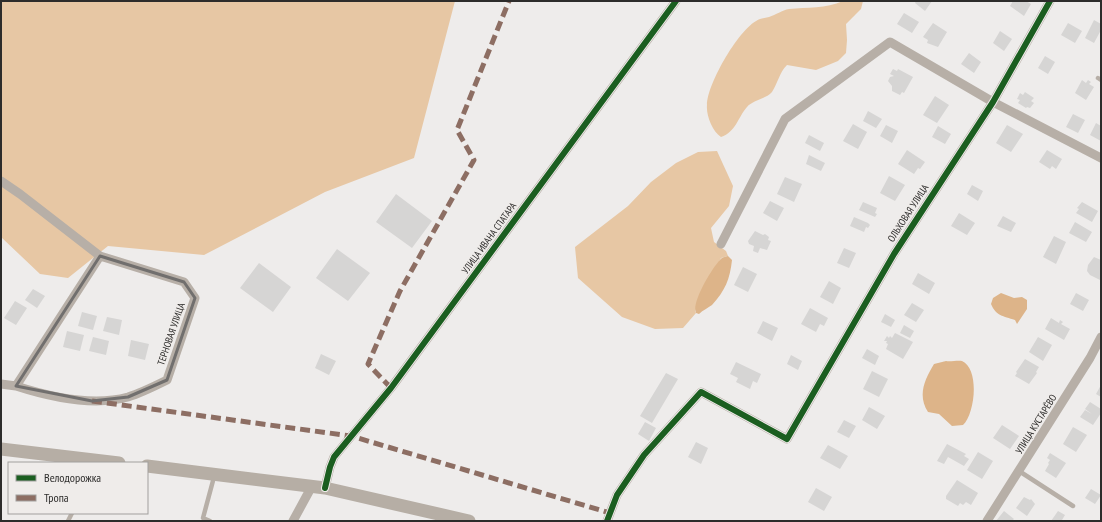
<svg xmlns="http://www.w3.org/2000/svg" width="1102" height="522" viewBox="0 0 1102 522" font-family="'PT Sans Narrow',sans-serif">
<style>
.forest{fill:#e7c7a4}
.water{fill:#ddb489}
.building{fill:#d6d5d4}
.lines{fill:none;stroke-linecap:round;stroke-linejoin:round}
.lane{stroke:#b7afa7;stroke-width:4.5}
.street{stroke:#b7afa7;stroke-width:9}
.secondary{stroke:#b6aea5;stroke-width:13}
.quiet{stroke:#8d6e63;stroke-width:5;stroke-dasharray:10 5;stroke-linecap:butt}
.cycleway-casing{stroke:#efecea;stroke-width:8}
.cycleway{stroke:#1b5e20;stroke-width:6}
.marked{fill:none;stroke:#716f6e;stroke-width:3;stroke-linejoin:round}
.labels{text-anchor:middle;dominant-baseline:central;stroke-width:3;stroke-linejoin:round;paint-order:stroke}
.street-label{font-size:10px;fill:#2d2c2b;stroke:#efecea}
</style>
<rect width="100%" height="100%" fill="#eeeceb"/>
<path class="forest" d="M1,1H455L414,158L325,192L204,255L108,246L68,278L40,274L1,237Z
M843,1H863L861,9L846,24L847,40L846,53L838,61L816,70L787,65C779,73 778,83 772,92C766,99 753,100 747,107C738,117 736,132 721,137C712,131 706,115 707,105C707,84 740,26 760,19C763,18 766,18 769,17C776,15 782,10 789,9C807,7 826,9 843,1Z
M717,151L733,186L729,206L711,228L714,242L726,251L728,256L721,258L695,311L696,313L683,328L655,329L622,317L578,278L575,247L628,206L651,182L676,163L698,152Z"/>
<path class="water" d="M728,256L732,260C730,279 725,291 712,305C708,308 703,310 699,314L696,313C691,303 712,268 720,260C722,257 725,257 728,256Z
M1001,293L1014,298L1022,297L1027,300V309L1017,324L1015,320C1003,316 996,316 991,304L993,298Z
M946,361C950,362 958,360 962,361C980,369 975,414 963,425L952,426L939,414L928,412C917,395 925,379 934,364Z"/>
<path class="building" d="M916,1H932L925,11L915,3Z
M1013,1H1026L1031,4L1024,16L1010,6Z
M904,13L919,22L912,33L897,24Z
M1094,20L1101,24V30L1094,43L1085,38Z
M933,23L947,32L938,47L927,43L928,40L923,37Z
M1068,23L1082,31L1075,43L1061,35Z
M1000,31L1012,39L1004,51L993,43Z
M969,53L981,62L974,73L961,64Z
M1045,56L1055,62L1048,74L1038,68Z
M893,69L897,71L898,69L913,77L904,93L902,92L900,95L892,91V86L888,81L890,77L894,76L890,74Z
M1082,80L1086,83L1088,80L1091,82L1089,84L1094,87L1086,100L1075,93Z
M1025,92L1034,98L1031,101L1034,103L1030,108L1027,107L1026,108L1018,103L1020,100L1017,99L1020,93L1023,95Z
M935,96L949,105L937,123L923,115Z
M868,111L882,119L876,128L863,121Z
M1073,114L1085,120L1078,133L1066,127Z
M1096,123L1101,126V141L1090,135Z
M853,124L867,132L858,149L843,141Z
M886,125L898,131L892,143L880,136Z
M1007,125L1023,134L1011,152L996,143Z
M938,126L951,134L945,144L932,137Z
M809,135L824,143L820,151L805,143Z
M907,150L925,162L920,169L918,168L914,174L898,164Z
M1047,150L1062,159L1056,169L1052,166L1050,169L1039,162Z
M809,155L825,163L821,171L806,164Z
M889,176L905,185L895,201L880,193Z
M785,177L802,184L794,202L777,194Z
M972,185L983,191L978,201L967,194Z
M396,194L432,221L412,248L376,222Z
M770,201L784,208L777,221L763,213Z
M863,202L877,208L875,213L877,214L875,217L859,210Z
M1082,202L1098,211L1092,222L1076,213L1079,209L1077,208Z
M959,213L975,223L967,235L951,226Z
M1003,216L1016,223L1011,232L997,226Z
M854,217L868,223L870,225L868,228L866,227L864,232L850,226Z
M1075,222L1092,232L1086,242L1069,233Z
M755,231L763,235L765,234L769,237L768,240L771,241L767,250L760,248L758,253L753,251L754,246L749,244L748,241Z
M1054,236L1066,242L1056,264L1043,257Z
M844,248L856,253L849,268L837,263Z
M337,249L370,273L348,301L316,278Z
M1094,257L1101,260L1100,280L1090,275L1087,271L1088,265Z
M259,263L291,287L273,312L240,288Z
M743,267L757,274L748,292L734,285Z
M918,273L935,283L929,294L912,284Z
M829,281L841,288L833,304L820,297Z
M33,289L45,296L37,308L25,300Z
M1076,293L1089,300L1083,311L1070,304Z
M15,301L27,308L16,325L4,318Z
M912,303L924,310L916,322L904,315Z
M810,308L828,318L824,326L820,324L816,332L801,324Z
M82,312L97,316L93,330L78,326Z
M885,314L895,320L891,327L881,322Z
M107,317L122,320L119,335L103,331Z
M1051,318L1059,323L1060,320L1063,322L1061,324L1070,329L1064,340L1045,329Z
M763,321L778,328L772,341L757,333Z
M904,325L914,331L910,338L900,333Z
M67,331L84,335L80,351L63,347Z
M895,333L913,342L903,359L886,349L888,344L886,343L887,341H884L887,336L889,338L890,336L892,338Z
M93,337L109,341L106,355L89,351Z
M1038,337L1052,345L1043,361L1029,352Z
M131,340L149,344L145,360L128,356Z
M867,349L879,356L875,365L862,358Z
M321,354L336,361L329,375L315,368Z
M791,355L802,361L798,370L787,364Z
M1025,359L1039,367L1036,372L1037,373L1029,384L1015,376L1017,373L1016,372Z
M736,362L761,374L757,383L753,381L750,389L736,382L738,378L730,374Z
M872,371L888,379L879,397L863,389Z
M666,373L678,379L652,423L640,416Z
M1101,385V397L1096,394Z
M1090,402L1101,409V413L1093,425L1080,417L1085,410L1092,414L1085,409Z
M869,407L885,416L877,429L862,420Z
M844,420L856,426L849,438L837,432Z
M645,422L656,428L649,441L638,434Z
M1002,425L1019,436L1010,449L993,438Z
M1073,427L1087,435L1076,452L1063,444Z
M696,442L708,448L701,464L688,457Z
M947,444L966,454L964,456L969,459L964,466L948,457L944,464L937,461Z
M828,445L848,456L840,469L820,458Z
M978,452L993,461L982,479L967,470Z
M1050,453L1066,463L1056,478L1045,471L1049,464L1048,463L1050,460L1047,458Z
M957,480L978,493L971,505L966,502L963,505L960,503L958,506L946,499V496Z
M816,488L832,497L824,511L808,502Z
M1091,489L1101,495L1095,504L1085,498Z
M1024,497L1030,500L1031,499L1035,504L1027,516L1016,508Z
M1004,511L1014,519L1012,521H996Z
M1058,511L1065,515L1062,520L1064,521H1051Z"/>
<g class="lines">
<path class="lane" d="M1098,78L1101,80
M1019,471L1073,506
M68,521L72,513
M210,521L203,518L214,477"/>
<path class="street" d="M1,181L20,194L100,256L184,282L195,298L167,380C155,386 141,393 128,397C92,407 50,397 16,386
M721,244L785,119L890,42L993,102L1101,158
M1,384L16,386L100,256
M325,488L330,467L334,457L391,388L676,1
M293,521L312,486
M607,521L617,495L644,455L701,392L787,439L894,254L993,102L1050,1
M987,521L1090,358L1101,337"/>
<path class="secondary" d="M1,449L119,463
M147,466L325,488L469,521"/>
<path class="quiet" d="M391,388L368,364L400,291L474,160L457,130L509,1
M92,401L351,436L610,513"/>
<g class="cycleway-casing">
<path id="cycleway" d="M325,488L330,467L334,457L391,388L676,1
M607,521L617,495L644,455L701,392L787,439L894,254L993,102L1050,1"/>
</g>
<use href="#cycleway" class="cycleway"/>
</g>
<path class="marked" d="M100,256L184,282L195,298L167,380L128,397L92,401L16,386Z"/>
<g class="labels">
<g class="street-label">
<text transform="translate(908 213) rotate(-57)">ОЛЬХОВАЯ УЛИЦА</text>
<text transform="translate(489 238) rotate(-54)">УЛИЦА ИВАНА СПАТАРА</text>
<text transform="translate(171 334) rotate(-71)">ТЕРНОВАЯ УЛИЦА</text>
<text transform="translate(1036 424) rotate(-58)">УЛИЦА КУСТАРЁВО</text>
</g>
</g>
<rect width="1102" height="522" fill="none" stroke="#2d2c2b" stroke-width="4"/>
<rect x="8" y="462" width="140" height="52" fill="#efecea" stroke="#a19f9e"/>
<rect x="16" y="475" width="20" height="6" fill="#1b5e20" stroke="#a19f9e"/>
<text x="44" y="482" font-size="12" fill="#2d2c2b">Велодорожка</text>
<rect x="16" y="495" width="20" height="6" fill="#8d6e63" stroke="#a19f9e"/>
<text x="44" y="502" font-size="12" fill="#2d2c2b">Тропа</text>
</svg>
